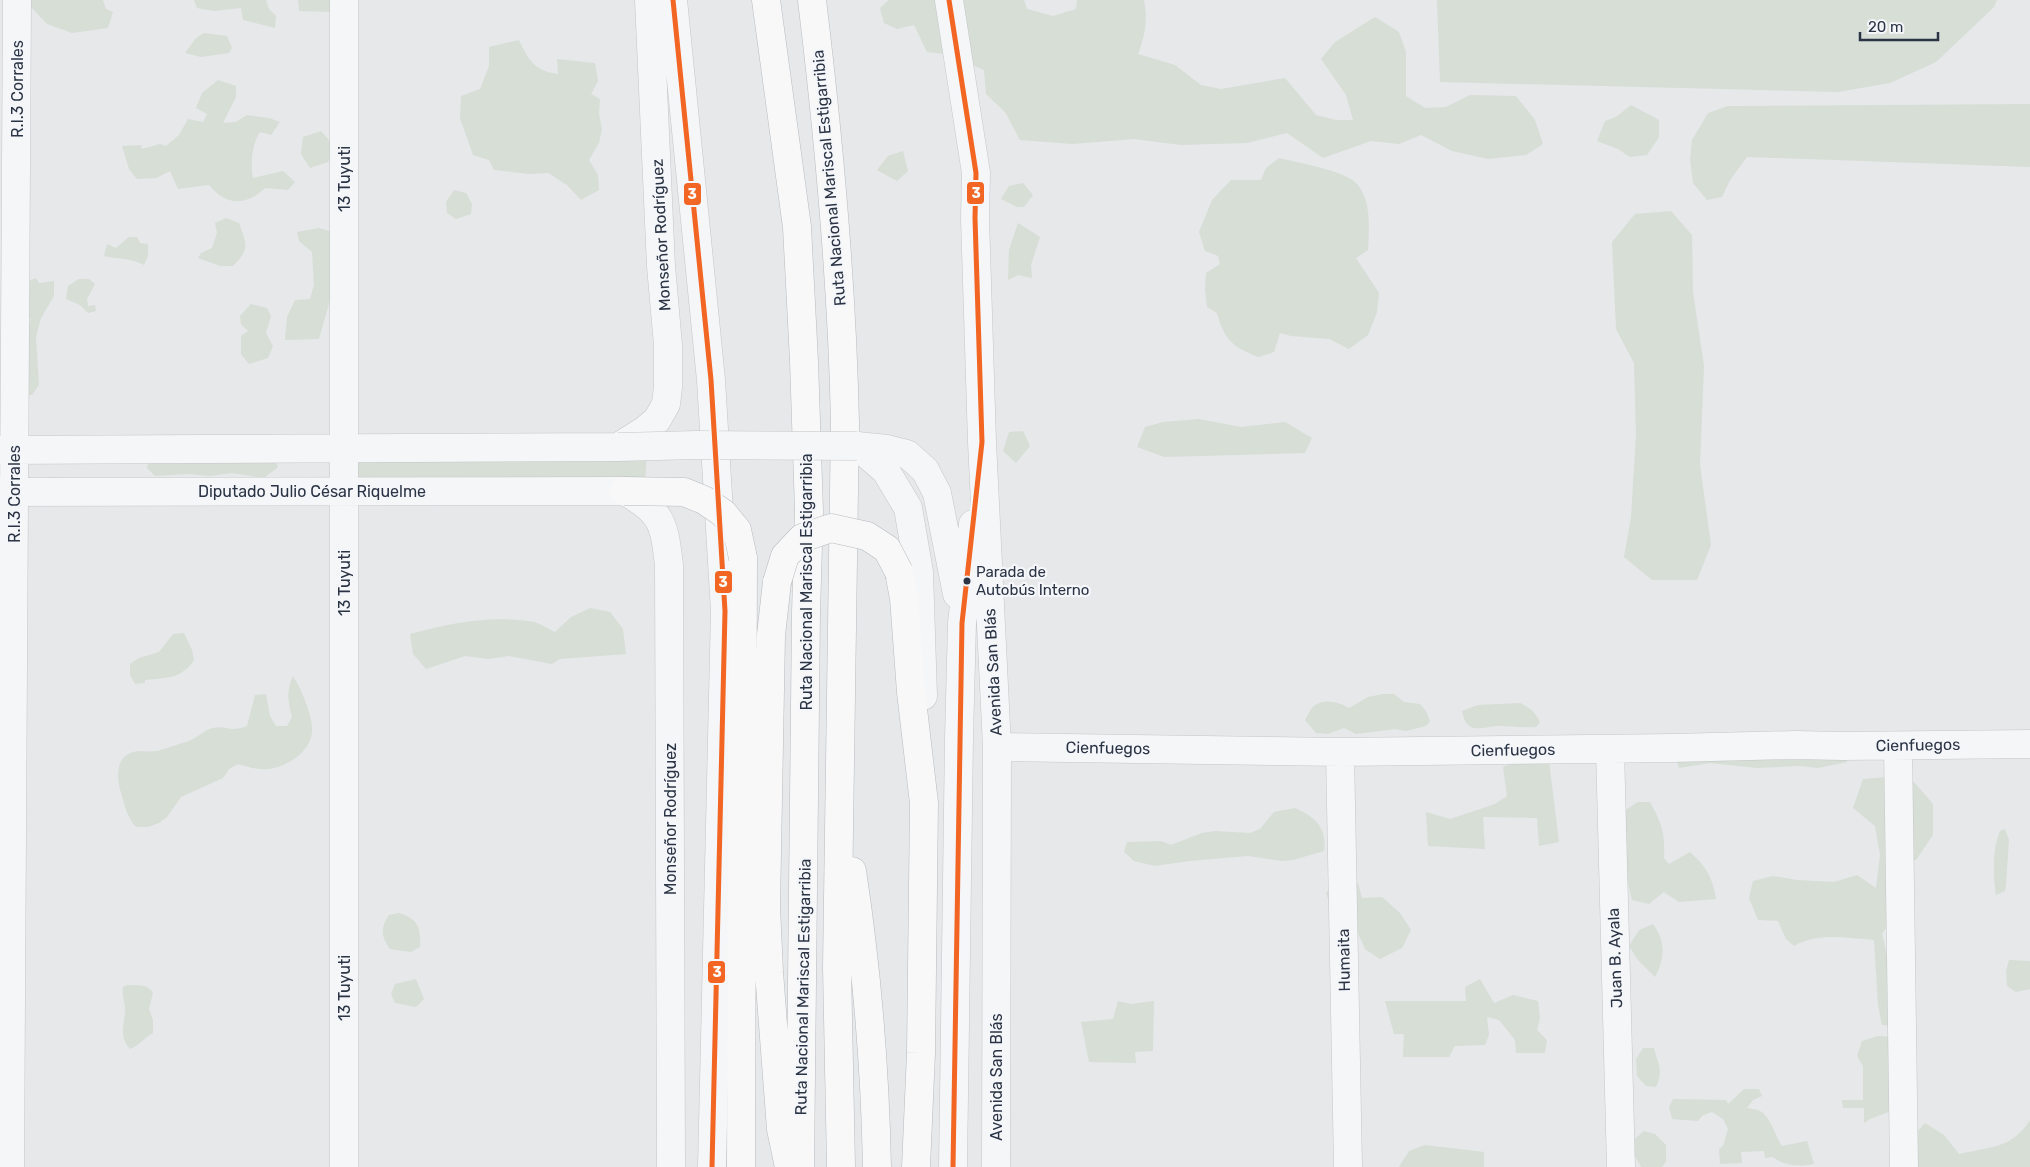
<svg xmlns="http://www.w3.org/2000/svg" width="2030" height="1167" viewBox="0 0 2030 1167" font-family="Rubik,sans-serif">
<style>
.green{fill:#d6ded6}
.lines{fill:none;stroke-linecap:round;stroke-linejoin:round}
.minor-casing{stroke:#c4c6c8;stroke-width:29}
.highway-casing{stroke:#b8bbbf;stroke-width:29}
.minor{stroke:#f5f6f7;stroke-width:28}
.highway{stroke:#f8f8f8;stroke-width:28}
.minor-bridge-casing{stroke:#c4c6c8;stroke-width:29;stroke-linecap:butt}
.highway-bridge-casing{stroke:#b8bbbf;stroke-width:29;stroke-linecap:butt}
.minor-bridge{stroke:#f5f6f7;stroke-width:28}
.highway-bridge{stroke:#f8f8f8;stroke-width:28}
.bus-1-casing{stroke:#f4f6f9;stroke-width:9}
.bus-1{stroke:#f26522;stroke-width:5}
.bus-dot{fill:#2b3445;stroke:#f4f6f9;stroke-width:2}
.labels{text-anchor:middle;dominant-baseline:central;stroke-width:4.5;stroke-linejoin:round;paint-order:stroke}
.bus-label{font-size:15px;fill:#2b3445;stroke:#f4f6f9;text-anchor:start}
.street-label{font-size:16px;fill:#2b3445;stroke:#f4f6f9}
.line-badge{stroke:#f4f6f9;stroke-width:2}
.badge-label{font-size:14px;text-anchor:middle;font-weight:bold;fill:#fff}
</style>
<rect width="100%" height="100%" fill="#e6e8ea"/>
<path class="green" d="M29,0H103L106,9L113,12L108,28L72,33L47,24L29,5Z
M194,0H266L269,9L276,16L275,28L243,20L241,8L214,11L197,8Z
M298,0H332V12L299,11Z
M889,0H1024L1027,9L1053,16L1076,9L1077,0H1144C1148,21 1145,35 1138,54L1175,65L1201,85L1221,89L1285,78L1316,115L1336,120H1353L1346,95L1321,59L1335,42L1375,17L1399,32L1406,52V96L1425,108L1446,107L1470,95L1516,96L1535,120L1543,144L1526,155L1488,159L1452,151L1421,135L1399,144L1371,141L1323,158L1287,133L1247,143L1181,145L1134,139L1073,144L1020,140L1005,112L986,94L984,70L946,54L927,52L914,25L897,29L884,23L880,8Z
M1437,0H1997L1994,7L1936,62L1890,83L1838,92L1440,82Z
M204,33L227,36L232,48L229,53L201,57L185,53L196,38Z
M519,40C528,60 535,71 558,74L557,59L595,63L598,81L591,94L600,99L599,114L602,129L599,143L589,160L598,175L599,190L581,200L567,185L548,173L529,174L494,170L489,160L473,155L460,118L461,96L480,89L489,66V47Z
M218,80L236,86V97L223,123L236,122L247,115L269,118L280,122L271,135L260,132C252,144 250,164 253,178L283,171L295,182L288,190L265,188C247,206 226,206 209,185L178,189L170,171L156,178L137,179L129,169L122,146L141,145L142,149L160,144L166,146L179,135L188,119L203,122L207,114L196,108L202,93Z
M2030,104V167L1747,157L1730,180L1722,197L1707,200L1693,183L1690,159L1692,140L1708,113L1728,106Z
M1631,105L1659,120V137L1647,155L1630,157L1618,149L1597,141L1605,121L1616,117Z
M321,131L329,140L333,152L328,162L310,168L301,154L303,137Z
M903,151L908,171L897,181L877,170L888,156Z
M1279,158C1296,162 1345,171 1356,183C1372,199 1369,230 1368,250L1356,258L1379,293L1377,312L1368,335L1349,349L1329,339L1291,336L1280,333L1274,352L1258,357C1232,346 1225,341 1217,313L1207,307L1205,289L1206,273L1220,264L1218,256L1205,251L1199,232L1212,200L1231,180H1261L1266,168Z
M1023,183L1033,195L1024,207H1017L1001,199L1009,186Z
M454,190L466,193L472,204L471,214L456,219L447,213L446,202Z
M1671,211L1692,235L1693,292L1704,366L1700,465L1711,545L1697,580H1652L1624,557L1631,517L1636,435L1634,363L1616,329L1612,242L1635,214Z
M226,218L239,223C247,246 250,248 233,266H220L198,258L201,253L212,248L217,233L215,223Z
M1018,223L1040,237L1031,265L1032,278L1018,275L1008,280L1009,250Z
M319,228L333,232L332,293L319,339L285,340L287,317L295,300L310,299L314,285L312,252L299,241L297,232Z
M129,237H137L140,243L148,244V256L144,265C131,258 118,259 104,256L107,244L116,248Z
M36,278L39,283L54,281V296L41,318L36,337L39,385L32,395H23L28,325L31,319L15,309L23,283Z
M79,279H89L95,284L87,299L88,306L95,305L96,311L88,313L80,305L66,299L68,286Z
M251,304L267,308L271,316L266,333L273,346L268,358L249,364L241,354V336L248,331L241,324L240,316Z
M1199,419L1241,427L1285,422L1312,438L1305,453L1164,457L1137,447L1145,427L1163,422Z
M1023,431L1030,446L1016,463L1003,451L1009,432Z
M647,452L645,482L349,487V456Z
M150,457H274L278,467L264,478L232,473L210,476L188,474L155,476L147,468Z
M590,608L610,612L623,629L626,654L560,659L552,664L509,656L488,659L465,656L426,669L413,654L410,634C451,623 492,615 534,622C541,624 549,629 555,632L571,617Z
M184,633L192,650L194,660C182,679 165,678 145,680V683L135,684L130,675V664L139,658L159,652L173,634Z
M293,676C301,689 311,712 312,727C314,750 289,766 269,769C258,770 248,767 238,764L229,769L223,778L181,797L167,817L159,823L148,827H136C127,817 125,806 121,793C116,776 115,754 138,751C144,751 151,752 157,751C166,749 177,744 186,742C197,739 203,730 213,728C225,725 231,733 247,726L255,695L266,694L270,716L276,726H287L292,717C288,702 286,691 293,676Z
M1383,694H1394L1404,702L1420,704L1426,711L1430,721L1426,726L1406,731L1395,729L1356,734L1344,728L1328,734L1316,733L1305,720C1307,717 1310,709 1314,706C1324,698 1339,702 1349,708L1368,697Z
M1520,703C1529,707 1536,713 1540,722L1536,727C1524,728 1512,726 1500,726C1482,726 1467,737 1462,711L1478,705Z
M1843,746L1847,762L1818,768L1800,766L1757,768L1710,763L1679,768L1673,748Z
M1523,759L1549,761L1559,842L1539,846L1537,818L1483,817L1485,849L1428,846L1426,812L1450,819L1495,804L1507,796L1503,767Z
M1886,777L1914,782L1933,804V835L1916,860L1893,859V921L1882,933L1889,965L1896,1026L1882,1025L1878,1005L1874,940C1848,938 1817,932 1794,946L1786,939L1778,921L1758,920L1749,898L1753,881L1773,876L1797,880L1834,882L1857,875L1876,888L1880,855L1875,826L1853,808L1863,779Z
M1638,802H1650C1662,824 1665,833 1664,858L1669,864L1690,852C1707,868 1712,876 1716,899L1679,902L1664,892L1649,904L1632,900L1625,871L1622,812Z
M1295,808C1315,817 1327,827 1324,851L1293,860L1282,861L1248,856L1189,861L1155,866L1134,861L1124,852L1127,842L1161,841L1171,845L1202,833L1215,831L1250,833L1260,829L1274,812Z
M2005,829L2009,840L2006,885L2005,891L1996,895C1993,875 1992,850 2000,831Z
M1337,877L1358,883L1362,898L1382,897L1400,913L1411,930L1402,948L1380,959L1365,949L1354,924L1335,918L1326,893Z
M399,913C418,919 421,927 420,947L411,952L390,949C381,936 380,928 389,915Z
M1653,924C1666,942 1665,958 1655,977L1638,960L1629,946L1639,930Z
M2009,960L2030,961V989L2016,992L2007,986L2006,971Z
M416,979L424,999L416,1007L395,1003L391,994L395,984Z
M1480,979L1494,1003L1513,995L1538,1001L1540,1018L1537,1030L1547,1040L1545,1053H1516L1515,1040L1499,1020L1487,1017L1489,1035L1485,1045L1455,1046L1449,1057H1403L1404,1034H1394L1385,1001H1466L1465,987Z
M128,985C138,986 147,983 153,993L149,1009L153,1020V1033C143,1038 142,1044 130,1049C117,1034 126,1022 125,1007C124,1000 122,994 123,987Z
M1118,1001L1131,1004L1154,1001L1153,1051L1135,1052L1136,1063L1089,1062L1081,1022L1113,1019Z
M1878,1036L1893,1037L1899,1108L1870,1119L1864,1123V1108H1843L1842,1100H1863V1066L1857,1056L1862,1041Z
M1643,1048H1654C1658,1066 1664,1068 1656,1087L1646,1086L1637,1076L1636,1059Z
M1744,1089H1759L1762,1096L1753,1100L1747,1108C1751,1109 1756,1109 1760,1111C1771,1117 1775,1136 1782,1146L1807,1141L1814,1164C1801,1167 1783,1166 1773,1157L1765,1158L1764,1151L1741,1152L1742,1163L1720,1164L1719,1149L1723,1146L1728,1129L1723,1119L1712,1112L1703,1115L1698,1121L1672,1119L1669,1107L1673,1099L1726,1100L1728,1104Z
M2030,1120V1167H1918L1914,1165L1916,1133L1925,1123L1944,1135L1959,1154C1989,1147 2012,1149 2030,1120Z
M1644,1131L1655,1134L1666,1145V1162L1662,1167H1641L1635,1156V1139Z
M1425,1145L1484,1152V1167H1399L1409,1151Z"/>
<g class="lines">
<g class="minor-casing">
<path id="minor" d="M344,0V1167
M673,0L711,380L725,611L712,1167
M949,0L976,173L975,218L982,442L997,747L996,1167
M857,446L886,471L908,508L919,572L923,696
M857,446L887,449L907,454L925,470L937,493L957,594
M0,450L618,447L645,430L657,420L666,404L668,387V345L661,266L649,0
M0,492L624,491C663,512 664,524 669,565L671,1167
M1898,746L1904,1167
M997,747L1340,752L1673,748L1795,745L1843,746L2030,744
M1610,749L1621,1167
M1340,752L1348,1167
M10,1167L17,0
M953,1167L959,738L962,623L973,524"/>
</g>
<g class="highway-casing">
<path id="highway" d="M766,0L797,227L804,361L809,511L806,613L800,1167
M812,0C829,140 842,281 845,423L837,967L841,1167
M899,572L904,598L911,692L924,803L921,1053L916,1167
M777,582L771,635L766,907L769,972L781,1129L789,1167
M852,871C867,969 875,1068 877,1167
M741,1167L743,558"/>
</g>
<use href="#minor" class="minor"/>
<use href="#highway" class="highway"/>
<g class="minor-bridge-casing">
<path id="minor-bridge" d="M618,447L697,445L857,446"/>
</g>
<g class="highway-bridge-casing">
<path id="highway-bridge" d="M624,491L684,492L704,500L723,513L737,530L743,558
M777,582L785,556L802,538L831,528L867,536L887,549L899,572"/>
</g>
<use href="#minor-bridge" class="minor-bridge"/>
<use href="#highway-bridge" class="highway-bridge"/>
<g class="bus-1-casing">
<path id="bus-1" d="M673,0L711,380L725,611L712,1167
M949,0L976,173L975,218L982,442L962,623L953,1167"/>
</g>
<use href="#bus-1" class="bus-1"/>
</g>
<circle class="bus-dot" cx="967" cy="581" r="4.5"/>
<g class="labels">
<g class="bus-label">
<text x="976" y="572">Parada de<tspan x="976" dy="18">Autobús Interno</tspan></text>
</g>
<g class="street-label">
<text transform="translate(17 89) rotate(-90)">R.I.3 Corrales</text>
<text transform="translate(829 178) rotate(-95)">Ruta Nacional Mariscal Estigarribia</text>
<text transform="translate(344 179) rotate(-90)">13 Tuyuti</text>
<text transform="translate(661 235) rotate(-93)">Monseñor Rodríguez</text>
<text x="312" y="491">Diputado Julio César Riquelme</text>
<text transform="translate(14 494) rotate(-90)">R.I.3 Corrales</text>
<text transform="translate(806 582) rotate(-90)">Ruta Nacional Mariscal Estigarribia</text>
<text transform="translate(344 583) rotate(-90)">13 Tuyuti</text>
<text transform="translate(993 672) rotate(-93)">Avenida San Blás</text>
<text transform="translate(1918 745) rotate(-1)">Cienfuegos</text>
<text transform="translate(1108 748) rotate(1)">Cienfuegos</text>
<text transform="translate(1513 750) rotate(-1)">Cienfuegos</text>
<text transform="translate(670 819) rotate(-90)">Monseñor Rodríguez</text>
<text transform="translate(1615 958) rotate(-92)">Juan B. Ayala</text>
<text transform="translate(1344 960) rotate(-91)">Humaita</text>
<text transform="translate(803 987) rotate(-89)">Ruta Nacional Mariscal Estigarribia</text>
<text transform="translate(344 988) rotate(-90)">13 Tuyuti</text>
<text transform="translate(996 1077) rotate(-90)">Avenida San Blás</text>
</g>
</g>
<g class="line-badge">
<rect x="966" y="181" width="19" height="24" rx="5" fill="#f26522"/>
<rect x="683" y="182" width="19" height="24" rx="5" fill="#f26522"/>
<rect x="714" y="570" width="19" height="24" rx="5" fill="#f26522"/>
<rect x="707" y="960" width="19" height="24" rx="5" fill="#f26522"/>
</g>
<g class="badge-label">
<text x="976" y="198">3</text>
<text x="692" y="199">3</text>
<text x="723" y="587">3</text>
<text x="717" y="977">3</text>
</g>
<path d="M1860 32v8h78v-8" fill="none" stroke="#2b3445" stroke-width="2.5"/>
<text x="1868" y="32" font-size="15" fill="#2b3445" stroke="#f4f6f9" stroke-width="4" paint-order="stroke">20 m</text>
</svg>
